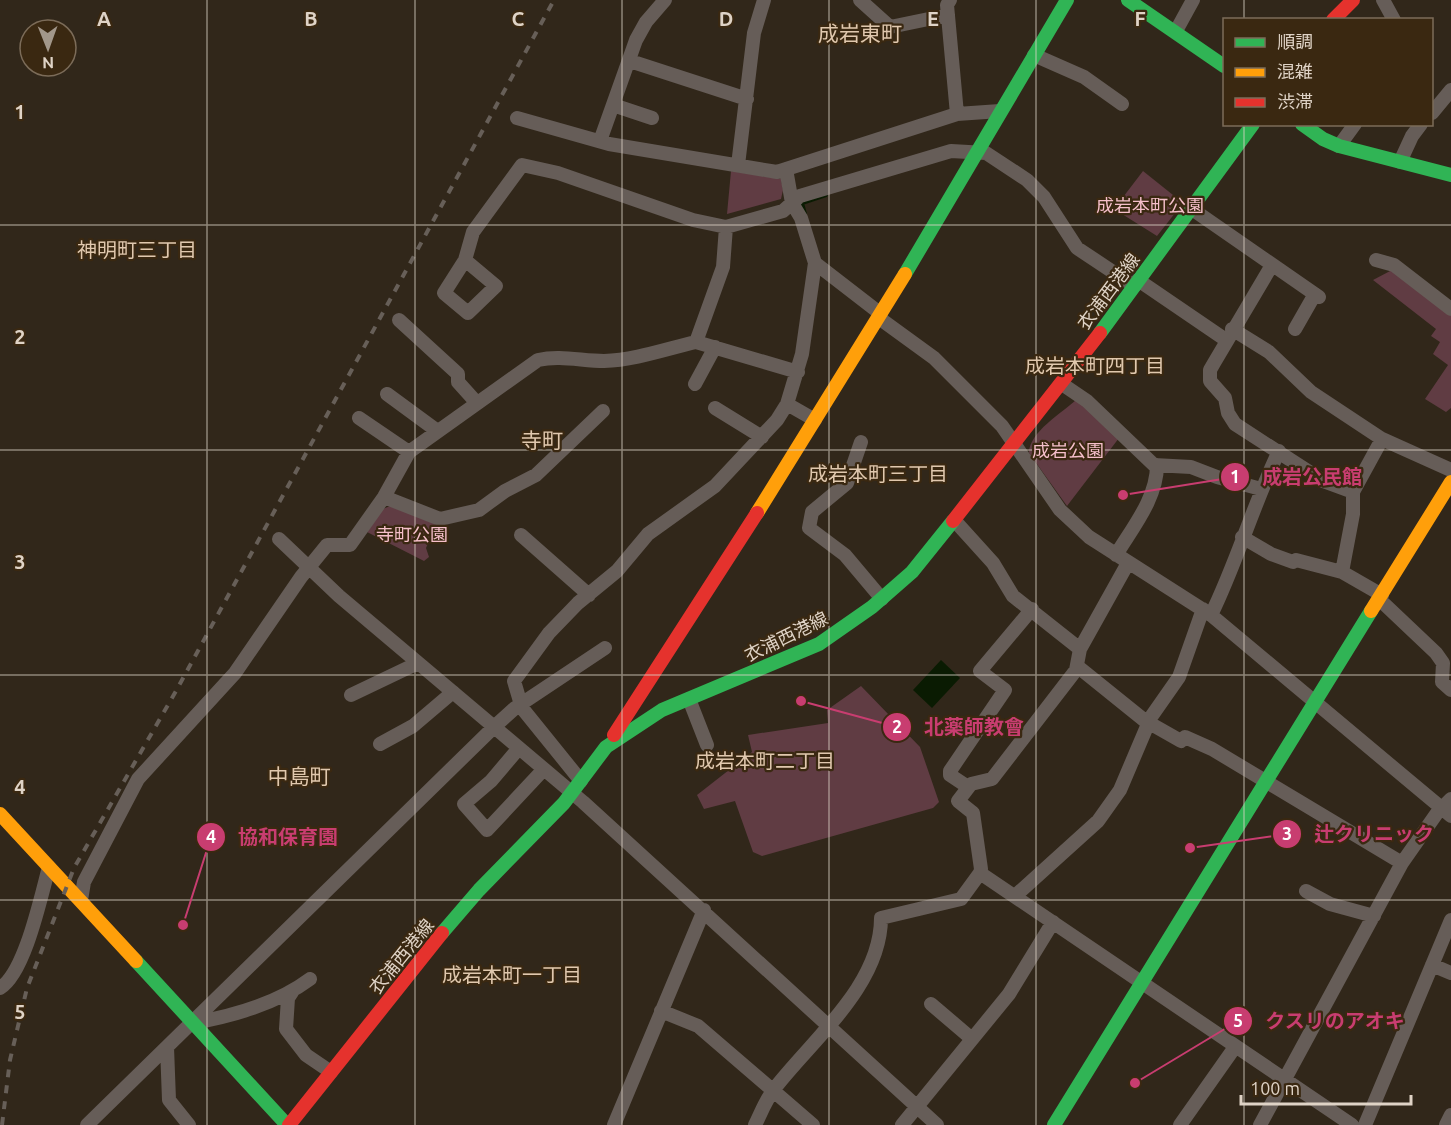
<svg xmlns="http://www.w3.org/2000/svg" width="1451" height="1125" viewBox="0 0 1451 1125" font-family="Ubuntu,'Noto Sans JP',sans-serif">
<style>
.green{fill:#603c43}
.water{fill:#0a1b02}
.lines{fill:none;stroke-linecap:round;stroke-linejoin:round}
.stream{stroke:#0a1b02;stroke-width:4}
.street{stroke:#665d58;stroke-width:14}
.fast{stroke:#30b455;stroke-width:14}
.slow{stroke:#ff9f0a;stroke-width:14}
.jam{stroke:#e5322d;stroke-width:14}
.rail{stroke:#675f58;stroke-width:4;stroke-dasharray:8 8;stroke-linecap:butt}
.grid{fill:none;stroke:#dfd3c6;stroke-width:1.5;stroke-opacity:0.55}
.labels{text-anchor:middle;dominant-baseline:central;stroke-width:4.5;stroke-linejoin:round;paint-order:stroke}
.park-label{font-size:18px;fill:#f5bfca;stroke:#3a2811}
.street-label{font-size:18px;fill:#dfd3c6;stroke:#3a2811}
.neighbourhood-label{font-size:20px;fill:#e0c8ae;stroke:#3a2811}
.quarter-label{font-size:21px;fill:#e0c8ae;stroke:#3a2811}
.grid-label{font-size:20px;text-anchor:middle;font-weight:bold;fill:#dfd3c6;stroke:#3a2811;stroke-width:4.5;stroke-linejoin:round;paint-order:stroke}
.leader{fill:none;stroke:#c83d70;stroke-width:2}
.callout-dot{fill:#c83d70;stroke:#3a2811;stroke-width:2}
.mark-label{font-size:18px;text-anchor:middle;font-weight:bold;fill:#fff}
.callout-label{font-size:20px;text-anchor:middle;font-weight:bold;fill:#c83d70;stroke:#3a2811;stroke-width:4.5;stroke-linejoin:round;paint-order:stroke}
</style>
<rect width="100%" height="100%" fill="#31271a"/>
<path class="green" d="M731,171L781,179L783,190L781,199L727,214Z
M1143,171L1183,203L1157,236L1114,209Z
M1392,270L1441,305L1451,316V408L1446,412L1425,399L1448,365L1433,354L1440,342L1431,336L1436,329L1373,280Z
M1077,399L1119,438L1067,506L1029,453C1029,432 1062,413 1077,399Z
M390,506L436,524L426,548L429,557L424,561L367,532L383,509Z
M861,686L920,747L939,802L933,808L762,856L753,852L735,801L704,809L697,795L752,752L748,735L828,723L827,710Z"/>
<path class="water" d="M941,660L960,678L932,708L913,690Z"/>
<g class="lines">
<path class="stream" d="M805,214L802,203L826,195"/>
<path class="street" d="M860,0L890,27L948,15
M950,0L947,5L957,114
M1383,0L1394,20
M1176,31L1193,0
M1034,55L1084,77L1122,104
M630,61L747,99
M613,105L652,118
M1432,113L1451,90
M517,118L609,144L777,172L957,114L1000,111
M600,141L636,40L646,22L665,0
M1339,146L1355,124
M1400,162L1412,136L1421,124
M738,165L754,33L764,0
M1192,209L1319,297
M465,260L496,286L468,313L444,293L465,260L473,232L522,165L558,173L693,220L726,227L783,211L800,196L951,151L986,153L1027,180L1044,197L1077,248L1134,286
M1376,260L1394,265L1451,309
M815,263L881,314
M1272,265L1214,363L1210,370V381L1225,398L1228,413L1235,424L1323,481L1353,492
M1138,280L1226,340
M879,318L934,358L1002,426L1060,510L1089,537L1211,615L1451,816
M399,320L458,374V382L476,402
M1232,329L1269,352L1311,392L1382,439L1451,470
M1295,329L1315,294
M696,342L798,372
M695,384L715,347
M1062,384L1087,401L1154,465L1191,467L1217,477L1261,489
M387,394L436,430
M787,404L815,420
M715,408L762,437
M359,418L409,452
M861,442L847,483L812,512L809,528L845,555L882,599
M384,497L440,519L479,510L505,491L536,475L603,411
M955,521L993,563L1013,596L1080,649
M521,535L589,595
M1242,537L1271,554L1293,562L1296,560L1342,572L1382,595
M279,539L339,596L583,802L937,1125
M1116,555C1133,527 1157,498 1157,465
M1342,572L1353,514V492L1382,439
M1379,599L1436,653L1443,663L1442,682L1451,690
M1211,615C1237,562 1253,505 1279,451
M1077,666L1144,720L1181,741L1185,737L1212,749L1402,863
M351,695L418,663
M689,699L707,745
M380,744L413,726L453,692
M519,748L491,781L464,804L487,830L544,769
M581,781L522,708L514,681L549,633L578,603L617,571L648,534L715,486L777,420L787,404L802,354L815,263L801,218L792,203L786,169
M968,787L950,775V771L1005,690L980,671L1032,609
M980,873L1352,1125
M1306,891L1330,904L1374,916
M1015,896L1098,821L1120,790L1151,717L1179,677L1203,609
M81,900L84,882L138,779L235,673L301,577L327,545H350L384,497L409,452L538,360C560,355 582,361 604,361C635,360 666,349 696,342L723,267L726,227
M1432,965L1451,973
M0,988C25,973 41,896 49,867
M292,992L288,998L286,1029L306,1055L331,1072
M931,1004L972,1039
M661,1011L698,1026L813,1125
M193,1023C233,1016 278,1003 310,979
M167,1047L169,1100L189,1125
M87,1125L494,727L515,708L605,648
M614,1125L704,910
M755,1125C761,1113 766,1099 775,1088C813,1039 881,985 881,918L961,899L980,873L981,869L973,813L958,801L971,784L992,779L1076,670L1080,649L1128,563
M902,1125L1009,994L1053,922
M1180,1125L1235,1047
M1260,1125L1402,863L1437,813L1451,799
M1365,1125L1451,920
M1446,1125L1451,1115"/>
<path class="fast" d="M1128,0L1224,66
M1302,124L1323,139L1339,146L1451,175
M905,274L1067,0
M1100,333L1253,124
M442,933L479,890L564,803L606,747L662,710L819,644L872,607L912,572L953,521
M136,961L287,1125
M1054,1125L1371,611"/>
<path class="slow" d="M757,513L905,274
M1371,611L1451,482
M0,814L136,961"/>
<path class="jam" d="M1333,20L1353,0
M953,521L1100,333
M614,735L757,513
M289,1125L442,933"/>
<path class="rail" d="M2,1125L10,1060L27,988L74,868L176,691L554,0"/>
</g>
<path class="grid" d="M207,0V1125M415,0V1125M622,0V1125M829,0V1125M1036,0V1125M1244,0V20M1244,124V1125M0,225H1451M0,450H1451M0,675H1451M0,900H1451"/>
<g class="labels">
<g class="park-label">
<text x="1150" y="205">成岩本町公園</text>
<text x="1068" y="450">成岩公園</text>
<text x="412" y="534">寺町公園</text>
</g>
<g class="street-label">
<text transform="translate(1108 291) rotate(-53)">衣浦西港線</text>
<text transform="translate(786 636) rotate(-26)">衣浦西港線</text>
<text transform="translate(401 956) rotate(-51)">衣浦西港線</text>
</g>
<g class="neighbourhood-label">
<text x="137" y="249">神明町三丁目</text>
<text x="1095" y="365">成岩本町四丁目</text>
<text x="878" y="473">成岩本町三丁目</text>
<text x="765" y="760">成岩本町二丁目</text>
<text x="512" y="974">成岩本町一丁目</text>
</g>
<g class="quarter-label">
<text x="860" y="33">成岩東町</text>
<text x="542" y="440">寺町</text>
<text x="299" y="776">中島町</text>
</g>
</g>
<g class="grid-label">
<text x="104" y="26">A</text>
<text x="311" y="26">B</text>
<text x="518" y="26">C</text>
<text x="726" y="26">D</text>
<text x="933" y="26">E</text>
<text x="1140" y="26">F</text>
<text x="20" y="119">1</text>
<text x="20" y="344">2</text>
<text x="20" y="569">3</text>
<text x="20" y="794">4</text>
<text x="20" y="1019">5</text>
</g>
<path class="leader" d="M1123 495L1235 477M801 701L897 727M1190 848L1287 834M183 925L211 837M1135 1083L1238 1021"/>
<g class="callout-dot">
<circle cx="1123" cy="495" r="6"/>
<circle cx="801" cy="701" r="6"/>
<circle cx="1190" cy="848" r="6"/>
<circle cx="183" cy="925" r="6"/>
<circle cx="1135" cy="1083" r="6"/>
<circle cx="1235" cy="477" r="15"/>
<circle cx="897" cy="727" r="15"/>
<circle cx="1287" cy="834" r="15"/>
<circle cx="211" cy="837" r="15"/>
<circle cx="1238" cy="1021" r="15"/>
</g>
<g class="mark-label">
<text x="1235" y="483">1</text>
<text x="897" y="733">2</text>
<text x="1287" y="840">3</text>
<text x="211" y="843">4</text>
<text x="1238" y="1027">5</text>
</g>
<g class="callout-label">
<text x="1312" y="484">成岩公民館</text>
<text x="974" y="734">北薬師教會</text>
<text x="1374" y="841">辻クリニック</text>
<text x="288" y="844">協和保育園</text>
<text x="1335" y="1028">クスリのアオキ</text>
</g>
<rect x="1223" y="18" width="210" height="108" fill="#3a2811" stroke="#7c6c59" stroke-width="1.5"/>
<rect x="1235" y="38" width="30" height="9" fill="#30b455" stroke="#7c6c59" stroke-width="1.5"/>
<text x="1277" y="48" font-size="18" fill="#dfd3c6">順調</text>
<rect x="1235" y="68" width="30" height="9" fill="#ff9f0a" stroke="#7c6c59" stroke-width="1.5"/>
<text x="1277" y="78" font-size="18" fill="#dfd3c6">混雑</text>
<rect x="1235" y="98" width="30" height="9" fill="#e5322d" stroke="#7c6c59" stroke-width="1.5"/>
<text x="1277" y="108" font-size="18" fill="#dfd3c6">渋滞</text>
<g transform="translate(48 48) rotate(179)"><circle r="28" fill="#3a2811" stroke="#7c6c59" stroke-width="1.5"/>
<path d="M0-4.5L10 22L0 15L-10 22Z" fill="#a2978a"/>
<text y="-9" font-size="16" font-weight="bold" text-anchor="middle" fill="#dfd3c6">N</text>
</g>
<path d="M1241 1095v9h170v-9" fill="none" stroke="#dfd3c6" stroke-width="3"/>
<text x="1250" y="1095" font-size="18" fill="#dfd3c6" stroke="#3a2811" stroke-width="4.5" paint-order="stroke">100 m</text>
</svg>
